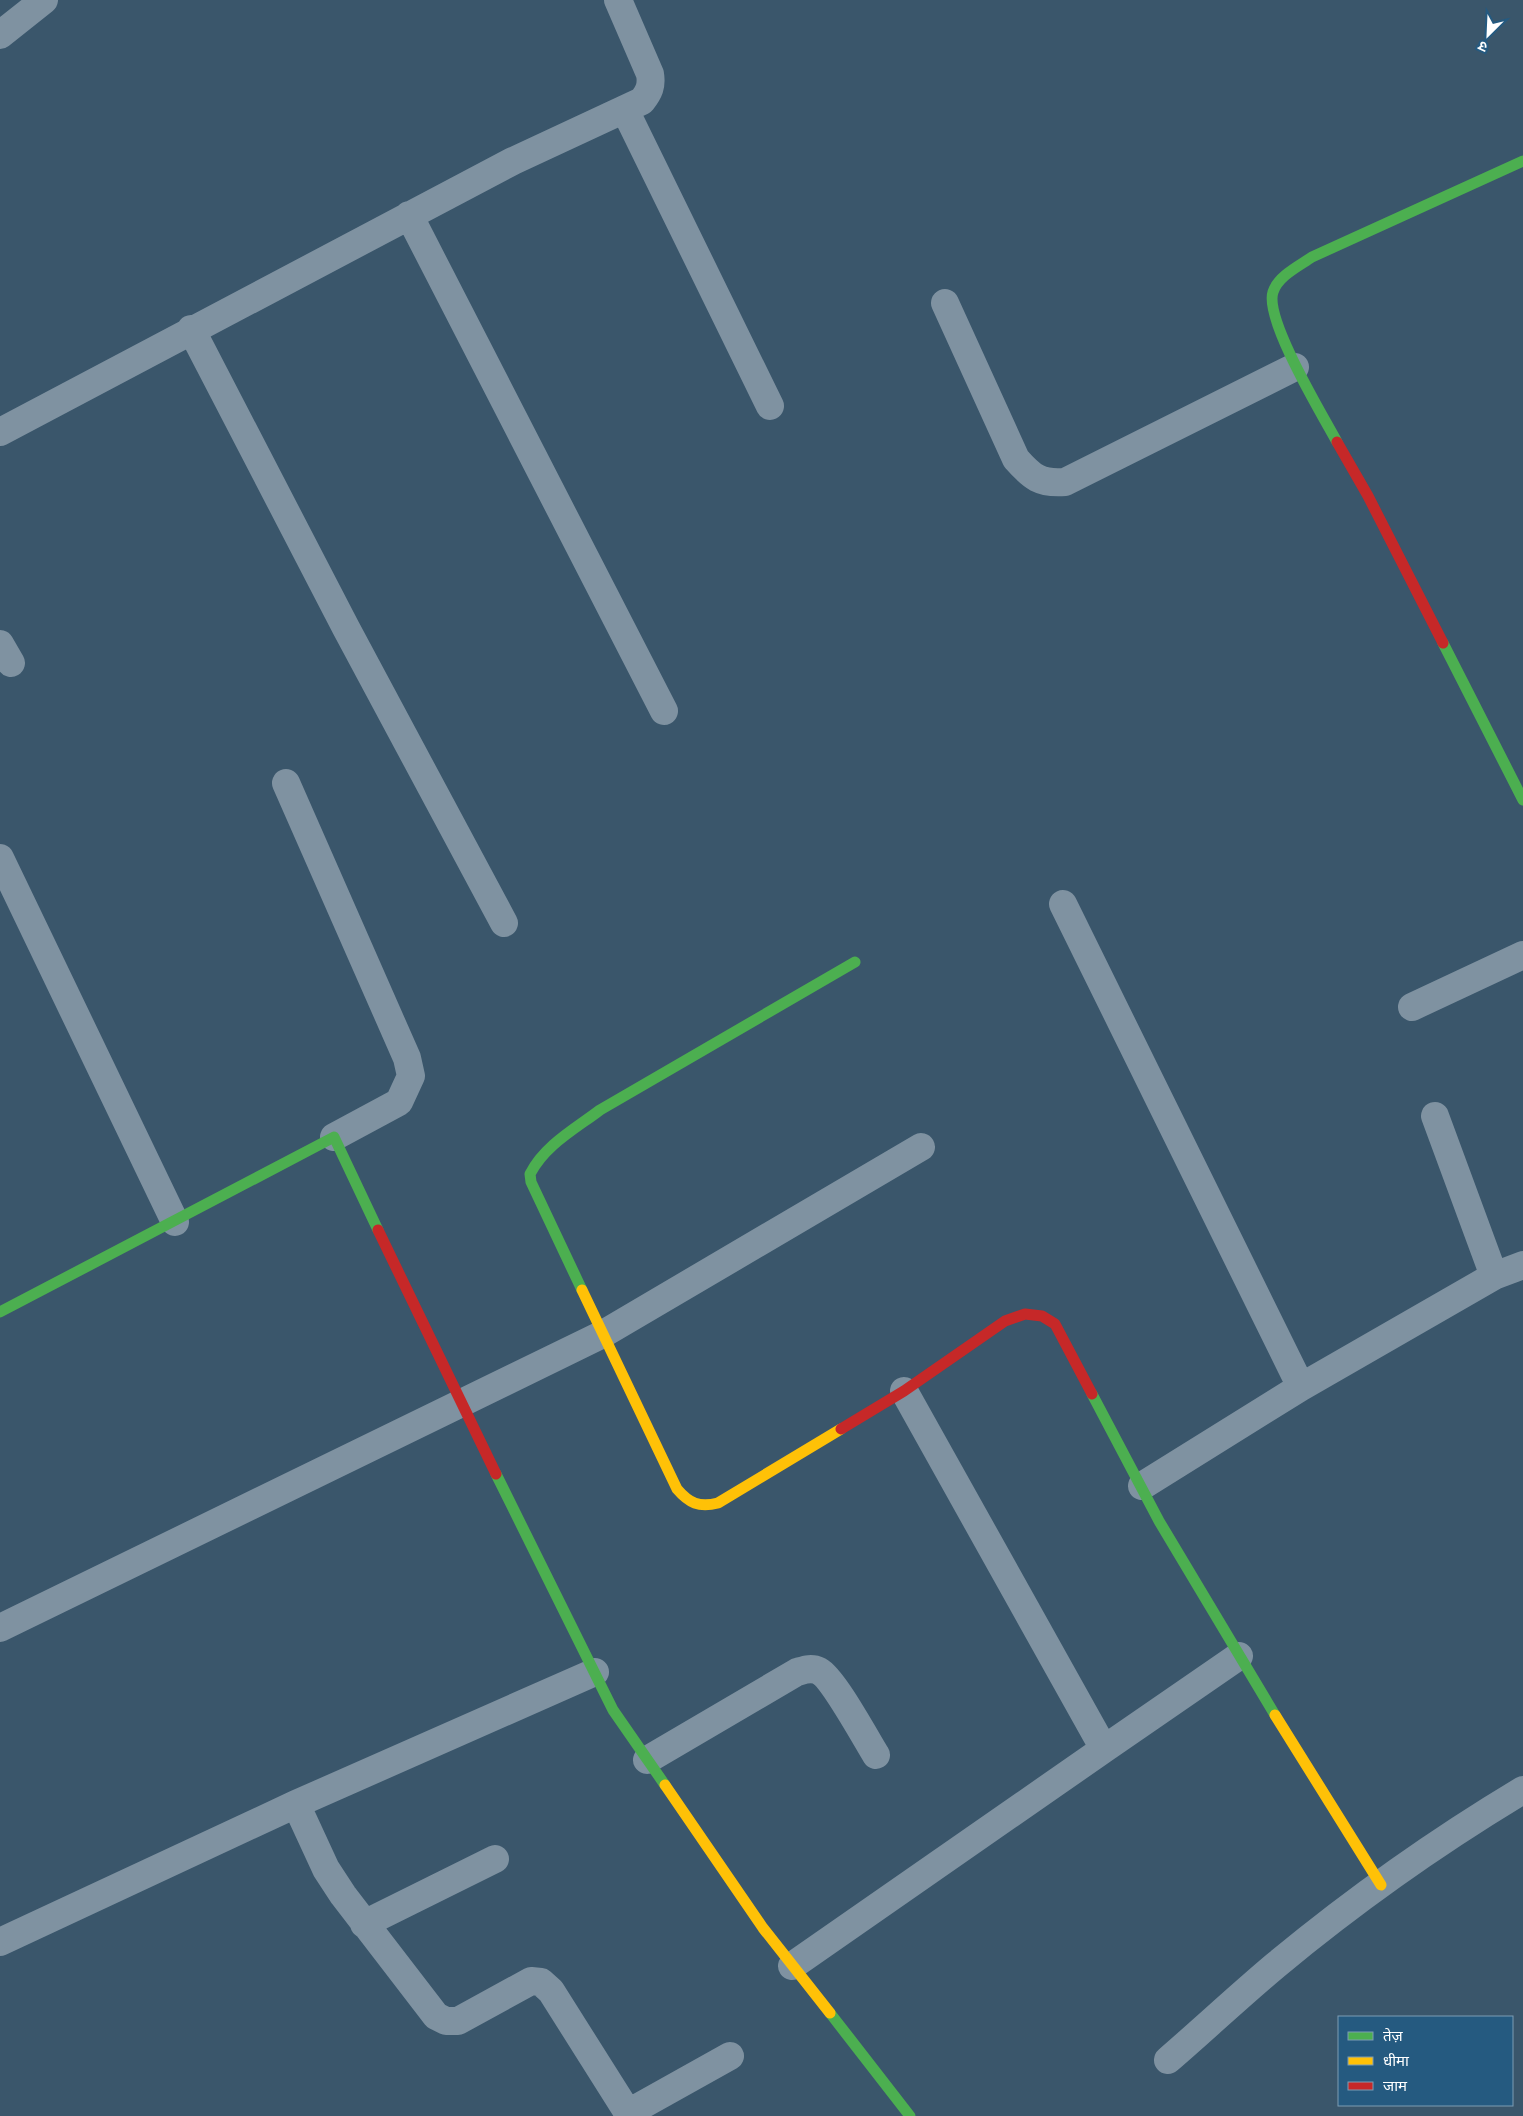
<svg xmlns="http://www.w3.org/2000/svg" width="1523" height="2116" viewBox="0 0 1523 2116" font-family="'Varela Round','Noto Sans Devanagari',sans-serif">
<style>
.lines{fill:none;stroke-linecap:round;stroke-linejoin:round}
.street{stroke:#7f92a1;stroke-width:28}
.fast{stroke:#4caf50;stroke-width:11}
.slow{stroke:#ffc107;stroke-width:11}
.jam{stroke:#c62828;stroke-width:11}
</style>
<rect width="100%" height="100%" fill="#3a566b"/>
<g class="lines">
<path class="street" d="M0,35L44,0
M625,110L770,406
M409,215L664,711
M945,303L1016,459C1032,477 1040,484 1065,482L1295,367
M191,329L346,628L504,923
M0,432L513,161L642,101C649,92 652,86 650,74L618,0
M0,644L11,663
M286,783L407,1058L411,1076L399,1102L334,1137
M0,858L175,1222
M1063,904L1301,1387L1494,1276L1523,1265
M1412,1007L1523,955
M1435,1116L1494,1276
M904,1391L1104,1749L1239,1656
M1142,1486L1301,1387
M0,1628L603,1334L921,1147
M647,1760L797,1672C804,1670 811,1667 819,1671C833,1678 866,1739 876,1755
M296,1804L326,1869L343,1895L436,2016L446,2021H458L531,1981L541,1982L551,1991L628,2113L730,2056
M364,1924L495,1859
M0,1942L296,1804L595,1672
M792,1966L1104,1749
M1168,2060C1204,2029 1239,1996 1276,1965C1352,1902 1438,1841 1523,1790"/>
<path class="fast" d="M1337,442C1323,416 1264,319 1273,292C1278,276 1299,266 1312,257L1523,161
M1443,643L1523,800
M582,1290L531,1182L530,1174C545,1145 575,1129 600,1110L855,962
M0,1312L334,1137L378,1230
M1092,1394L1159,1521L1275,1715
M496,1474L613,1710L665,1785
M830,2013L910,2116"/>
<path class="slow" d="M582,1290L677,1489C689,1503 699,1508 718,1503L841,1429
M1275,1715L1381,1885
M665,1785L763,1928L830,2013"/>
<path class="jam" d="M1337,442L1368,496L1443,643
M378,1230L496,1474
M841,1429L904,1391L1005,1321L1025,1314L1042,1316L1055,1324L1092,1394"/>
</g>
<rect x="1338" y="2016" width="175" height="90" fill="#255a80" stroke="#7c9cb3"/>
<rect x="1348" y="2032" width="25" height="8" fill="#4caf50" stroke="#7c9cb3"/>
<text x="1383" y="2041" font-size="15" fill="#ffffff">तेज़</text>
<rect x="1348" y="2057" width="25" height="8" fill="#ffc107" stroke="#7c9cb3"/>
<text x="1383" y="2066" font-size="15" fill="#ffffff">धीमा</text>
<rect x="1348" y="2082" width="25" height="8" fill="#c62828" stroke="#7c9cb3"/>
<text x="1383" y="2091" font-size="15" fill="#ffffff">जाम</text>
<g transform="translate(1488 35) rotate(204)" stroke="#255a80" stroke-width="4" paint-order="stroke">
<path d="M0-4L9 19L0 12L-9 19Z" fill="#ffffff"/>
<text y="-8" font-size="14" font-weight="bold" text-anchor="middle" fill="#ffffff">उ</text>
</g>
</svg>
